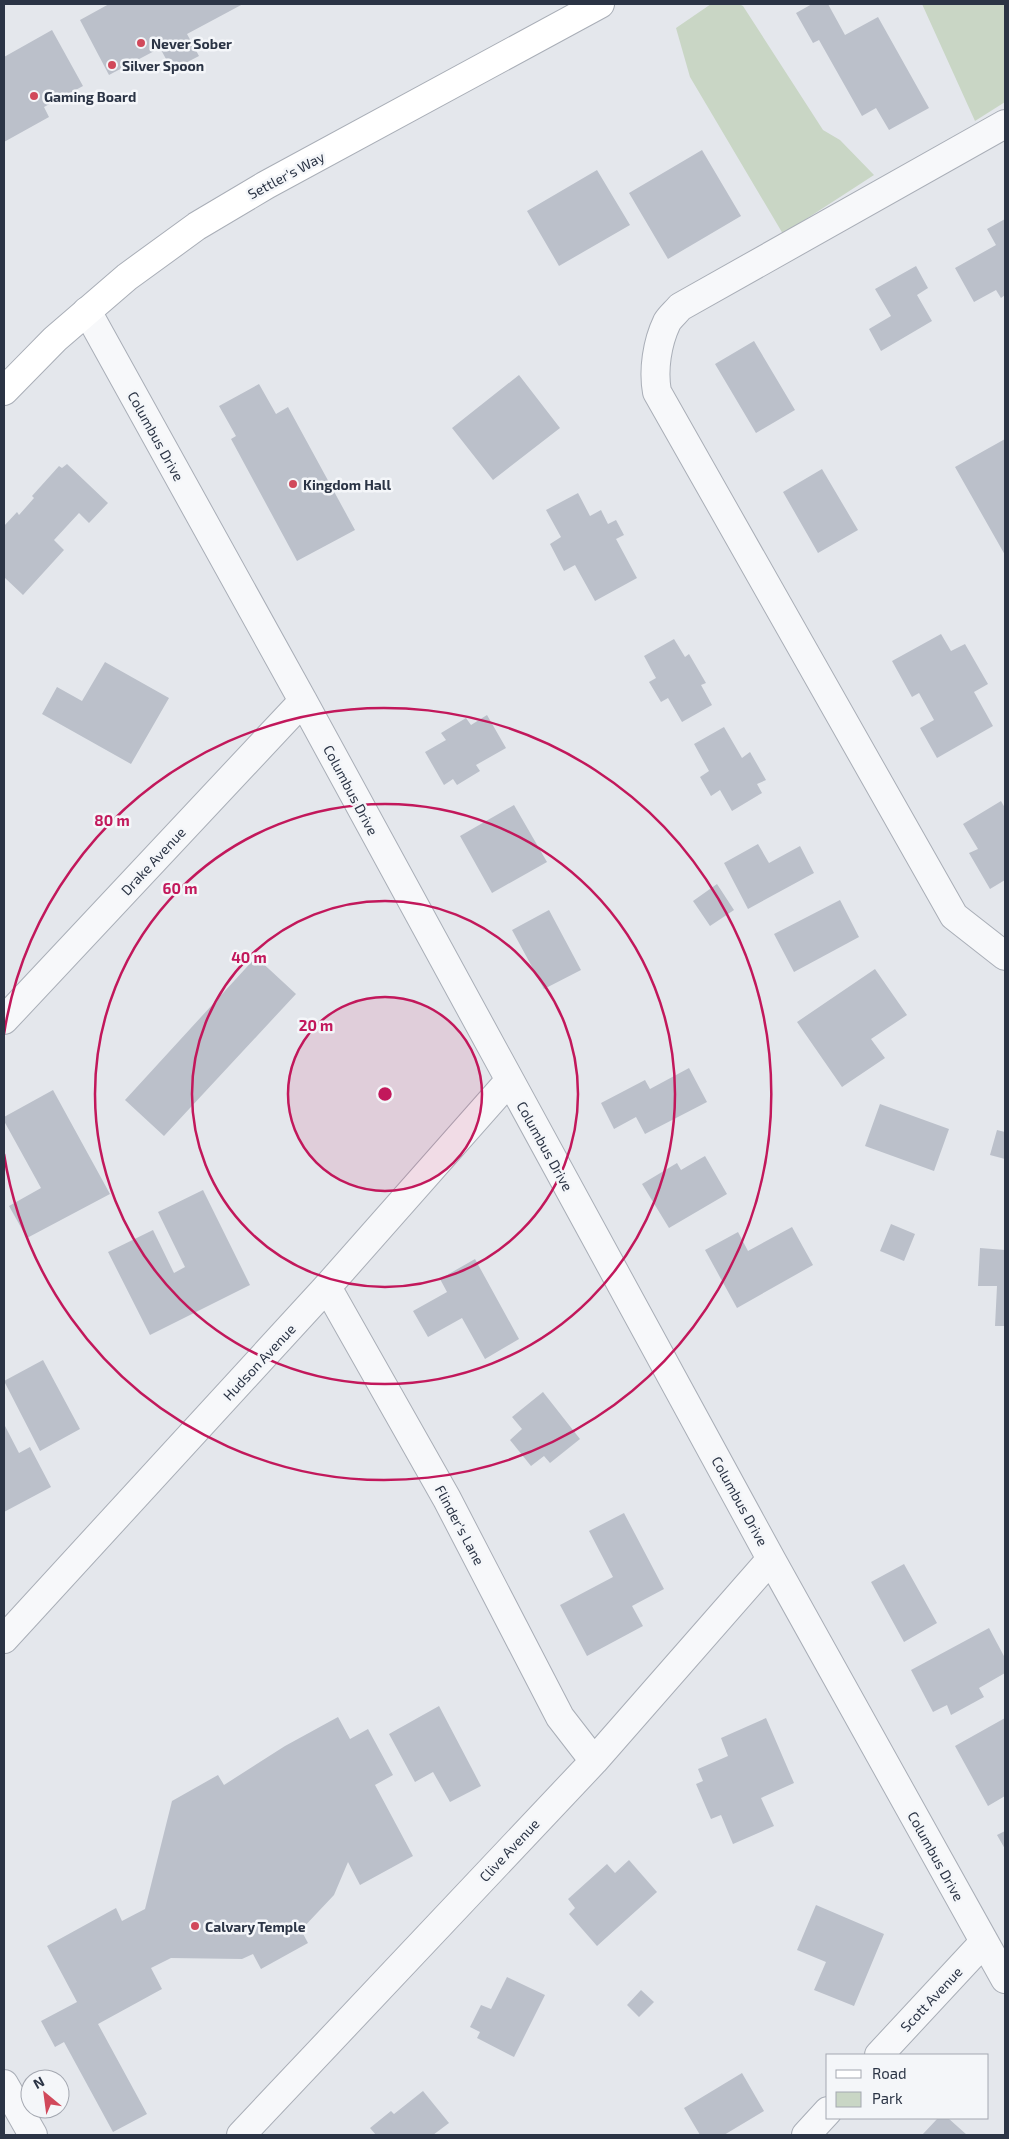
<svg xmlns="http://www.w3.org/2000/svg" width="1009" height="2139" viewBox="0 0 1009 2139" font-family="'Exo 2',sans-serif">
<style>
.green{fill:#c9d6c5}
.building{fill:#bbc0ca}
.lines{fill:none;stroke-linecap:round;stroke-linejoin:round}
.street-casing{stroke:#a9aeb7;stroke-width:30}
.secondary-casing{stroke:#a9aeb7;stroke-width:30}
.street{stroke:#f7f8fa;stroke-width:28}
.secondary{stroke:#fff;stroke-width:28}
.ring{fill:none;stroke:#c2185b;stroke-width:2.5}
.poi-dot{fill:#d1495b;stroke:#f4f6f9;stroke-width:2}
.labels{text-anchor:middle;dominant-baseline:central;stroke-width:5;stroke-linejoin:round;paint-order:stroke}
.poi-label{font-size:14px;font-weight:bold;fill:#2b3445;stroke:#f4f6f9;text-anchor:start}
.street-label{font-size:14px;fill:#2b3445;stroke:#f4f6f9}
.centre{fill:#c2185b;stroke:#f4f6f9;stroke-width:2.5}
.ring-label{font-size:15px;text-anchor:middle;font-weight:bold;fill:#c2185b;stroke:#f4f6f9;stroke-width:5;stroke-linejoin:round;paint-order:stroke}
</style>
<rect width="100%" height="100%" fill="#e4e7ec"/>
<path class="green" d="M711,4H739L743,6L823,130L840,140L874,175L783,234L690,77L676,28Z
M922,4H1005V102L975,121Z"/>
<path class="building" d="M109,4H243L187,34L199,56L172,70L160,48L109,75L80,20Z
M812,4H828L845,35L878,17L929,108L889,130L876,108L862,116L819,40L813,43L796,13Z
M52,30L83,86L44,107L49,117L4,142V57Z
M702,150L741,216L668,259L629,193Z
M597,170L630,225L559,266L527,211Z
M1005,219V295L1001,298L996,290L974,302L955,268L996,245L987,229Z
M916,266L928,288L917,295L932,321L881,351L869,329L891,316L875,289Z
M754,341L795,410L756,433L715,364Z
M519,375L560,428L493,480L452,428Z
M259,384L276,414L288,407L355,530L297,561L231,439L236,436L219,406Z
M1005,439V555L955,467Z
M67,464L108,503L89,523L79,513L54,540L64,550L23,595L4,577V526L17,512L19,515L34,498L32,496L59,466L62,468Z
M822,469L858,530L818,553L783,492Z
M578,493L590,516L601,510L608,524L616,520L624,535L616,539L637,578L595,601L575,565L564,571L550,544L561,537L546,510Z
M941,634L951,651L965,644L988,684L974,692L993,726L937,758L920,728L934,720L919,693L912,697L892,661Z
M674,639L685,657L689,654L706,683L701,685L712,705L682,722L668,698L661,702L649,682L656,678L644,656Z
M105,662L169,698L131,764L42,714L57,687L82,701Z
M487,715L506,748L476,765L480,771L457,785L453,779L444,785L425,752L446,740L441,733L466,718L471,725Z
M724,727L742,758L750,752L766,780L757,784L762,793L732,811L720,790L711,796L700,777L709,771L694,744Z
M1001,801L1005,808V880L990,889L969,853L978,849L963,824Z
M514,805L547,862L492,893L460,836Z
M758,844L769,863L800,846L814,873L748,909L724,863Z
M717,884L734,910L710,926L693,901Z
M840,900L859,937L794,972L774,934Z
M549,910L581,970L544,989L512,930Z
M256,957L296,994L164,1136L125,1100Z
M875,969L907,1015L871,1039L885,1058L842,1087L797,1022Z
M689,1068L707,1102L645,1134L636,1117L614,1129L601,1103L645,1080L650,1089Z
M53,1090L110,1194L27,1238L9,1206L41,1188L4,1121V1117Z
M880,1104L949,1129L934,1171L865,1146Z
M997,1130L1005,1132V1159L990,1155Z
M705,1156L727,1194L669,1228L642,1184L677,1163L681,1170Z
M203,1190L250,1285L150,1335L108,1252L153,1230L174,1273L185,1267L158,1212Z
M891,1224L915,1234L904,1261L880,1251Z
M792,1227L813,1265L737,1308L705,1250L738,1232L748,1251Z
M980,1248L1005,1250V1326H995L997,1286H978Z
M475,1259L519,1339L485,1359L462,1318L428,1337L413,1311L447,1292L440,1279Z
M43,1360L80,1429L40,1451L4,1381Z
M543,1392L580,1439L550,1463L544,1456L531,1466L510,1440L522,1429L512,1417Z
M4,1424L19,1453L30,1447L51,1487L4,1512Z
M624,1513L664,1589L632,1606L643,1626L587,1656L560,1605L613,1577L589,1531Z
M904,1564L937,1623L904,1642L871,1582Z
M989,1628L1005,1658V1673L979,1688L984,1697L951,1715L947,1705L933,1712L911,1670Z
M439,1706L481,1786L450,1802L433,1772L415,1782L389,1734Z
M338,1717L350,1739L368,1729L393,1775L375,1785L413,1856L360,1885L348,1862L334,1895L301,1930L308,1943L261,1969L253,1954L242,1959L171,1958L151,1968L162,1989L98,2024L147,2114L113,2132L64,2042L55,2047L41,2021L77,2002L47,1946L116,1908L122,1921L145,1909L172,1801L218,1775L224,1785L285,1746Z
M766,1718L794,1783L761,1798L774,1826L733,1844L721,1815L711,1819L696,1784L703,1781L698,1769L728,1756L721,1738Z
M1005,1718V1796L988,1806L955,1746Z
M1005,1831V1849L997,1835Z
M629,1860L657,1892L597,1946L569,1914L575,1908L568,1899L607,1864L615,1873Z
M816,1905L884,1934L854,2006L814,1990L826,1962L797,1950Z
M507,1977L545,1995L514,2057L477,2038L480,2032L470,2027L481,2005L491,2009Z
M641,1990L654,2002L639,2017L627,2005Z
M742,2073L764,2111L724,2135H700L684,2108Z
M423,2091L449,2123L433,2135H376L370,2128L391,2111L394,2114Z
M938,2118H948L967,2135H922Z"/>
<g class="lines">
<g class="street-casing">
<path id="street" d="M1005,124L680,307C676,312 670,317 667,322C657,343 653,370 657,392L954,916L1005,956
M87,311L303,701L771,1559L1005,1979
M4,1020L303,701
M327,1287L447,1499L560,1717L594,1761
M4,1639L327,1287L509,1081
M879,2055L984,1942
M4,2084L33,2135
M241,2135L594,1761L771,1559
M806,2135L828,2111"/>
</g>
<g class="secondary-casing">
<path id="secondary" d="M4,391L55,339L127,277L197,226L266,185L600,4"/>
</g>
<use href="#street" class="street"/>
<use href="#secondary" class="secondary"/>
</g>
<circle cx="385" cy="1094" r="97" fill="#c2185b" fill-opacity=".12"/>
<g class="ring">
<circle cx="385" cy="1094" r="97"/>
<circle cx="385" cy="1094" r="193"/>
<circle cx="385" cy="1094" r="290"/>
<path d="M4 1034A386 386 0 1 1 4 1154"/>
</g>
<g class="poi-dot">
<circle cx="141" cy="43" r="5"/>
<circle cx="112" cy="65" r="5"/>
<circle cx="34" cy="96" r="5"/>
<circle cx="293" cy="484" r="5"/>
<circle cx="195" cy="1926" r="5"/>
</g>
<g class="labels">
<g class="poi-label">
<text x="151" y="43">Never Sober</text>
<text x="122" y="65">Silver Spoon</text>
<text x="44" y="96">Gaming Board</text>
<text x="303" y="484">Kingdom Hall</text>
<text x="205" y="1926">Calvary Temple</text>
</g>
<g class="street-label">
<text transform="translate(286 175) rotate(-28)">Settler's Way</text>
<text transform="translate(156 436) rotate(61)">Columbus Drive</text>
<text transform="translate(351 790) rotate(62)">Columbus Drive</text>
<text transform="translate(153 861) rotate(-47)">Drake Avenue</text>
<text transform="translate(545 1146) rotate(61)">Columbus Drive</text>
<text transform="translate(259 1362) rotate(-47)">Hudson Avenue</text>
<text transform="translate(740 1501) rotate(61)">Columbus Drive</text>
<text transform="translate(460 1525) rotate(62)">Flinder's Lane</text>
<text transform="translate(509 1850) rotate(-47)">Clive Avenue</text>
<text transform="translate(936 1856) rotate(61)">Columbus Drive</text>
<text transform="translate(931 1999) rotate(-47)">Scott Avenue</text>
</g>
</g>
<circle cx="385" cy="1094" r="8" class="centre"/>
<g class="ring-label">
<text x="112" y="826">80 m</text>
<text x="180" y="894">60 m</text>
<text x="249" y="963">40 m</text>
<text x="316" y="1031">20 m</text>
</g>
<rect width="1009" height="2139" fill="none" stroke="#2b3445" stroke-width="10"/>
<rect x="826" y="2054" width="162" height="65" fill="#f4f6f9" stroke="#a4a8b1"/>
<rect x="836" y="2070" width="25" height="8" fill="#ffffff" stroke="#a4a8b1"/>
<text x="872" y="2079" font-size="15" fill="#2b3445">Road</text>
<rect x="836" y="2092" width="25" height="15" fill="#c9d6c5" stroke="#a4a8b1"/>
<text x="872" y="2104" font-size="15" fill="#2b3445">Park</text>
<g transform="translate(45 2094) rotate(331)"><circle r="24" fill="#f4f6f9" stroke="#a4a8b1"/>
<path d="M0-4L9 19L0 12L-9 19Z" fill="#d1495b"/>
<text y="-8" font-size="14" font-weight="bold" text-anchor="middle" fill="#2b3445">N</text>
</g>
</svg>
